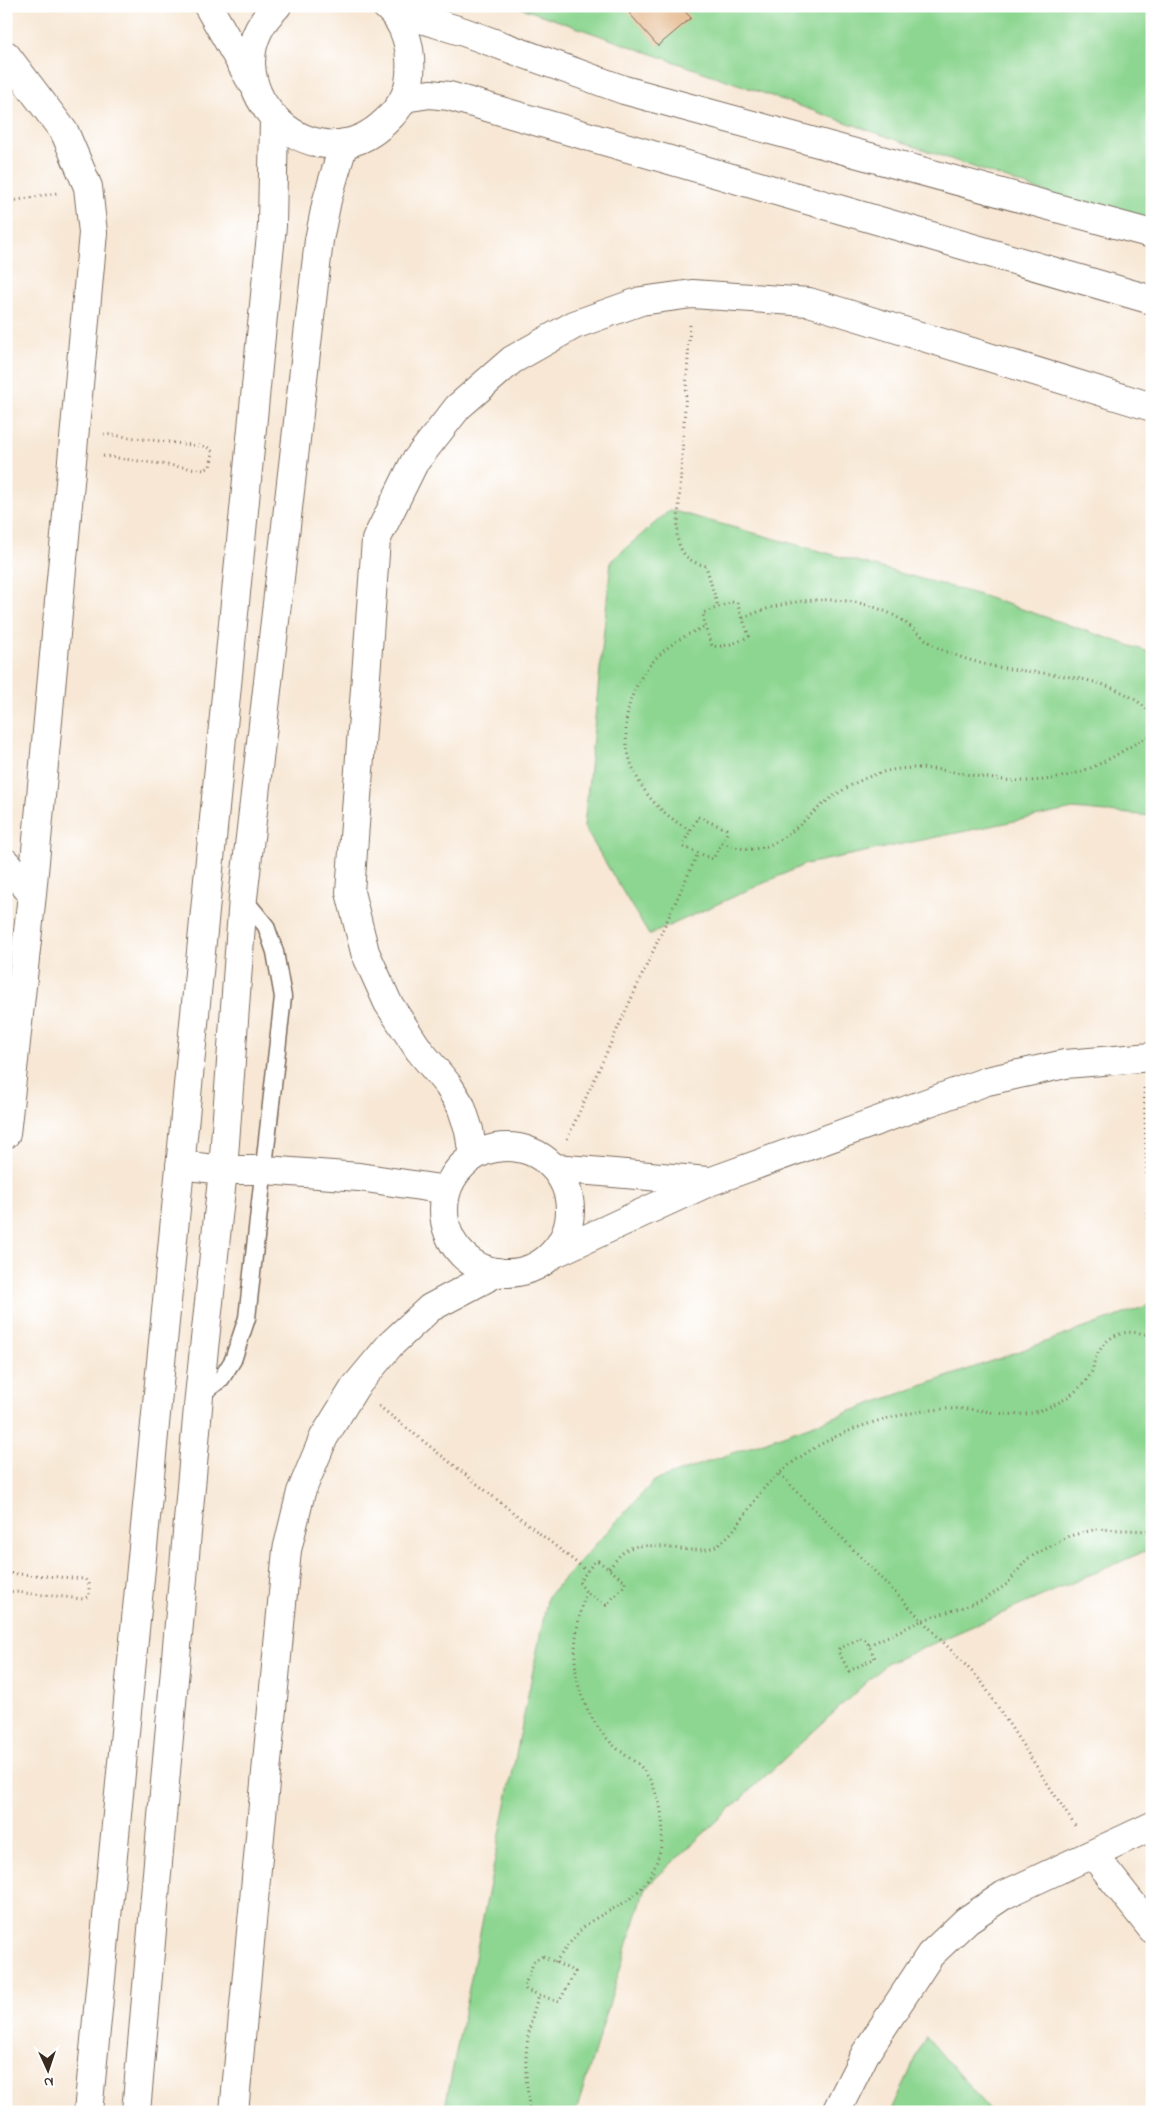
<svg xmlns="http://www.w3.org/2000/svg" width="1158" height="2118" viewBox="0 0 1158 2118" font-family="'Indie Flower',sans-serif">
<style>
.green{fill:#8dd691;stroke:#648058}
.building{fill:#e3b587}
.lines{fill:none;stroke-linecap:round;stroke-linejoin:round}
.service-casing{stroke:#7d6c5e;stroke-width:19}
.minor-casing{stroke:#7d6c5e;stroke-width:30}
.path{stroke:#7d6c5e;stroke-width:3;stroke-dasharray:1 4;stroke-linecap:butt}
.service{stroke:#fff;stroke-width:16}
.minor{stroke:#fff;stroke-width:28}
</style>
<rect width="100%" height="100%" fill="#fff"/>
<filter id="ink" filterUnits="userSpaceOnUse"><feTurbulence type="fractalNoise" baseFrequency=".02" numOctaves="2"/><feDisplacementMap in="SourceGraphic" scale="10" xChannelSelector="R" yChannelSelector="G"/><feConvolveMatrix kernelMatrix="1 2 1 2 8 2 1 2 1" color-interpolation-filters="sRGB"/></filter>
<filter id="wash" filterUnits="userSpaceOnUse"><feTurbulence type="fractalNoise" baseFrequency=".0096" numOctaves="4" result="noise"/><feDisplacementMap in="SourceGraphic" scale="20" xChannelSelector="R" yChannelSelector="G"/><feGaussianBlur stdDeviation="1.12" result="paint"/><feColorMatrix in="noise" values="0 0 0 0 0 0 0 0 0 0 0 0 0 0 0 0 0 1.4 0 .05"/><feComposite in="paint" operator="in"/></filter>
<g filter="url(#wash)">
<rect width="100%" height="100%" fill="#f7e7d4"/>
<path class="green" d="M516,6H1152V230Z
M670,510L980,595L1152,653V816L1073,809L806,864L649,935L584,827L611,561Z
M1152,1304V1548L886,1664L645,1888L576,2112H444L548,1596L654,1481Z
M926,2036L991,2112H891Z"/>
<g id="blocks">
<path class="building" d="M623,6H680L691,18L658,46Z"/>
</g>
</g>
<g filter="url(#ink)">
<use href="#blocks" fill-opacity="0" stroke="#7d6c5e" stroke-width="1"/>
<g class="lines">
<g class="service-casing">
<path id="service" d="M199,1396L221,1379L233,1360L247,1318L283,997L275,952L266,926L243,898"/>
</g>
<g class="minor-casing">
<path id="minor" d="M208,6L251,81
M277,6C200,79 312,194 386,121C399,109 409,93 410,75C412,50 406,23 386,6
M389,9L464,32L624,90L1152,234
M6,55L65,133L88,187L93,233L32,894L6,1134
M404,98L430,94L449,96L1152,300
M6,863L32,894
M444 1210a63 63 0 1 1 126 0a63 63 0 1 1-126 0Z
M473,1157L469,1130L461,1106L448,1085L419,1050L388,1003L365,952L350,892L376,540L414,463L458,407L512,360L574,325L641,301L692,294L809,302L1152,407
M180,1165L223,1170H265L359,1177L447,1190
M555,1168L708,1181
M551,1255L709,1182L987,1081L1065,1064L1152,1057
M1093,1854L1152,1929
M88,2112L268,264L272,226L274,119
M136,2112L199,1396L223,1170L243,898L319,240L327,200L344,143
M234,2112L287,1550L301,1492L324,1437L355,1387L390,1345L430,1308L498,1272
M836,2112L865,2054L930,1955L967,1920L1004,1895L1152,1826"/>
</g>
<path class="path" d="M6,202L57,193
M690,325L677,537C681,555 689,562 706,566L718,607
M103,456L204,470L210,467L213,452L207,447L104,434
M732,602L737,603L749,636C740,642 722,648 712,646L705,627L703,613Z
M743,618C777,603 810,597 847,601C869,604 890,611 907,624C921,635 931,646 947,652C967,660 988,666 1010,669C1058,676 1116,676 1152,714
M698,817L726,829L727,833L713,859L684,847L683,844Z
M690,830C598,781 607,663 705,627
M722,843C734,847 746,851 759,848C781,844 799,825 815,811C833,795 856,780 880,773C929,758 976,782 1025,781C1053,781 1081,774 1105,761C1122,753 1134,742 1152,736
M567,1139L698,853
M379,1406L587,1571
M780,1474L981,1681L1077,1829
M598,1561L625,1581V1585L606,1605L586,1592L579,1582L594,1562Z
M609,1568C614,1563 619,1555 625,1551C643,1537 687,1556 711,1548C732,1541 750,1504 765,1487C782,1469 804,1453 825,1442C864,1421 924,1406 968,1409C993,1411 1014,1419 1039,1411C1058,1405 1079,1392 1090,1375C1094,1369 1093,1362 1096,1357C1108,1332 1127,1328 1152,1336L1144,1088
M6,1573L85,1579L89,1584V1596L83,1599L6,1591
M860,1638L866,1640L875,1658L849,1671L839,1653V1649Z
M869,1645L923,1620L984,1600L1007,1584L1027,1559L1069,1536L1097,1529L1152,1531
M543,1956L575,1972L559,2002L526,1990L524,1987L534,1961Z
M555,1962C567,1948 578,1929 593,1920C612,1908 631,1903 645,1883C670,1850 668,1800 641,1767C637,1762 628,1758 623,1753C610,1744 599,1730 591,1716C568,1676 573,1634 586,1592
M528,2112C530,2099 526,2086 526,2072C525,2045 530,2020 539,1995"/>
<use href="#service" class="service"/>
<use href="#minor" class="minor"/>
</g>
</g>
<rect width="1158" height="2118" fill="none" stroke="#fff" stroke-width="25"/>
<g transform="translate(48 2070) rotate(177)" stroke="#ffffff" stroke-width="4" paint-order="stroke">
<path d="M0-4L9 19L0 12L-9 19Z" fill="#3b2a1e"/>
<text y="-8" font-size="14" font-weight="bold" text-anchor="middle" fill="#3b2a1e">N</text>
</g>
</svg>
